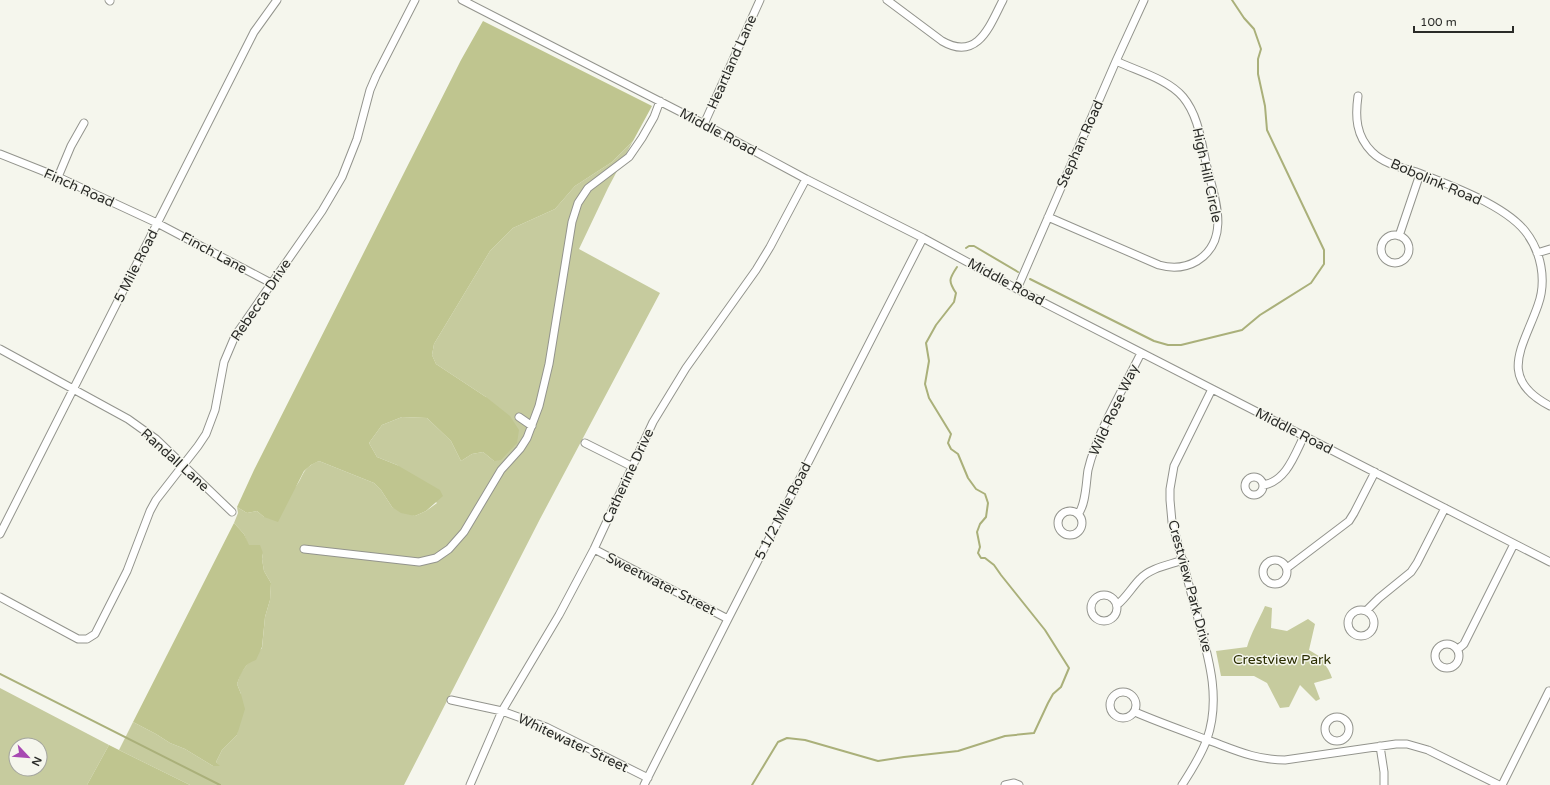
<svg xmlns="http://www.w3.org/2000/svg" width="1550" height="785" viewBox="0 0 1550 785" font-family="'Varela Round',sans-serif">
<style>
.green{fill:#c6cb9e;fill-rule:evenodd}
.forest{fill:#bfc58f}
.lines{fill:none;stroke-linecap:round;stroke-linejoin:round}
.stream{stroke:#aab07a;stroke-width:2}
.minor-casing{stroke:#93948d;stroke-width:9}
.minor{stroke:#fff;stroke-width:7}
.labels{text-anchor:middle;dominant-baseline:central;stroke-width:3;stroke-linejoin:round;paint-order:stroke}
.street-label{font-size:14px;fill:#2a2b28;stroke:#f5f6ed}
.park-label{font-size:14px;fill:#2a2d01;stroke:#f5f6ed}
</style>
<rect width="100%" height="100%" fill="#f5f6ed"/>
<path class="green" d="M633,141L608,188L579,249L660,293L540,519L404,785H190L119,750L133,722L156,734L170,743L185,749L213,766H219L216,762L222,750L237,735L241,694L237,684L241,672L262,648L265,617L270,600L271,583L264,571L262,559L263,553L248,545L244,534L234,523L238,513L237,507L247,513L257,511L264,517C273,508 284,500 292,491C305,478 299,469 319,461L374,483L381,490L392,507L415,516L426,511L437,503L397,465L377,457L369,443L382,425L402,417L427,418L451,441L461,461L472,454L483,452L494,461L486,397L436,364L432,355L434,344L490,251L513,228L555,209L575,186L612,162Z
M1265,606L1272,608L1271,628L1287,631L1308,619L1315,624L1309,650L1322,658C1324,665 1329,668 1332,678L1314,683L1320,699L1316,701L1300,685L1289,707L1280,708L1267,683L1254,676H1221L1216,651L1247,647C1251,633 1259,620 1265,606Z
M0,688L109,745L87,785H0ZM16,745H40V769H16Z"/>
<path class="forest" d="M483,21L652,106L633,141L612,162L575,186L555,209L513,228L490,251L434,344L432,355L436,364L486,397L510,416L519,430L517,443L501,460L494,461L483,452L472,454L461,461L451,441L427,418L402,417L382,425L369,443L377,457L397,465L440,490L443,496L426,511L415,516L401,513L392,507L381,490L374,483L319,461L311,465L304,471L278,522L264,517L257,511L247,513L237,507L254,470L461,60Z
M234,523L244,534L249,545H260L263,553L262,559L264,571L271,583L270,600L265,617L262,647L256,660C245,663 241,673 237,684L241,694L245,709L237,735L222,750L216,762L220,766H213L185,749L170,743L156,734L133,722Z
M109,745L119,750L190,785H87Z"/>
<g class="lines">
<path class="stream" d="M966,248L969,246H974L1018,272
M1030,279L1154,341L1168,345H1181L1242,330L1260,315L1311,283L1324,264V250L1267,130L1265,106L1258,74V59L1261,49L1254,29L1244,18L1232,0
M0,674L220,785
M752,785L778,742L787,738L805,740L878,761L904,757L958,751L1005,736L1034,733L1048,703L1053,694L1061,687L1069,668L1045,630L1001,575L994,565L985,558H981L978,553L980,547L977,532L980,524L986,517L988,503L985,494L976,489L968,478L958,454L951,449L948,443L951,434L929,398L925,384L929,361L926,343L936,325L954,302L956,293C948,281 949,279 957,267"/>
<g class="minor-casing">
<path id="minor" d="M109,0L110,1
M462,0L704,124L806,179L923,238L1017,289L1550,562
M887,0L942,41C978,62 990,25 1003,0
M1358,96C1355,117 1356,136 1372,152C1384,164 1403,168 1419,173C1450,185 1504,205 1525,231C1541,251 1547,280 1538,305C1524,346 1496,378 1550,406
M704,124L760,0
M0,154L58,177L157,223L271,283
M58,177L71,146L84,123
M1048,217L1159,265C1173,269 1185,268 1197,261C1233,239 1213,194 1206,163C1201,140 1198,115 1183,97C1168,79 1137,71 1116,61
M1381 249a14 14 0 1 1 28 0a14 14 0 1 1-28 0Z
M1399,236L1420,174
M1537,253L1550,249
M1017,289L1116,61L1144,0
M0,349L128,419L156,439L232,512
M519,417L532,426
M585,443L631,466
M1245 486a9 9 0 1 1 18 0a9 9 0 1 1-18 0Z
M1263,485C1286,482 1295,454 1304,436
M1058 523a12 12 0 1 1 24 0a12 12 0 1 1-24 0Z
M1078,514C1086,505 1086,482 1088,470C1097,432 1124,388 1141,353
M0,534L254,32L277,0
M304,549L419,562L436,558L449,549L464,532L501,470L520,449L527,438L539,406L549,364L572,222L578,203L588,188L629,157L642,138L654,117L660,101
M594,549L728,619
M1263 572a12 12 0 1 1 24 0a12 12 0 1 1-24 0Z
M1287,568L1349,521L1354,513L1375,472
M1091 608a13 13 0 1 1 26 0a13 13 0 1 1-26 0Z
M0,597L78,639H87L95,634L127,571L150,511L156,500L198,446L206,434L215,410L224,362L235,336L322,211L342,177L357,139L370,90L376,76L415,0
M1117,605C1126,598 1132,587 1140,579C1150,568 1169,565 1183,560
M1348 623a13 13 0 1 1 26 0a13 13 0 1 1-26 0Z
M1366,611L1379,598L1411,572L1417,563L1445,508
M1435 656a12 12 0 1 1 24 0a12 12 0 1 1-24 0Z
M1458,649L1464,644L1514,544
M1110 705a13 13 0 1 1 26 0a13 13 0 1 1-26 0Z
M451,700L502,711L546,727L648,778
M1135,712C1158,722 1181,730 1205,739C1233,749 1254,760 1285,760L1396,744H1407L1428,750L1499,785
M1325 729a12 12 0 1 1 24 0a12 12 0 1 1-24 0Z
M1380,746L1384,772V785
M470,785L502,711L559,615L594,549L653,422L686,368L756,270L770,247L806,179
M644,785L728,619L923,238
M1005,785L1014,783L1019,785
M1182,785C1191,771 1201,756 1207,739C1222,696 1207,653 1196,611C1188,581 1180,552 1172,522L1170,500V489L1174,466L1212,389
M1502,785L1549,691L1550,692"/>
</g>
<use href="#minor" class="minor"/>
</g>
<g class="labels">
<g class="street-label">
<text transform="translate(732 62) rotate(-66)">Heartland Lane</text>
<text transform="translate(718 132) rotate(28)">Middle Road</text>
<text transform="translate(1080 144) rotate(-66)">Stephan Road</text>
<text transform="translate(1207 175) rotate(78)">High Hill Circle</text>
<text transform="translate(1436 182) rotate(23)">Bobolink Road</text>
<text transform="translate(79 188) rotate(24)">Finch Road</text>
<text transform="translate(214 253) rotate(28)">Finch Lane</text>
<text transform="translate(136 266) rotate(-63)">5 Mile Road</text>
<text transform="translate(1006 282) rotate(28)">Middle Road</text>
<text transform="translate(261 300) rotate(-56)">Rebecca Drive</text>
<text transform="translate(1114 410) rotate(-65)">Wild Rose Way</text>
<text transform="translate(1294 431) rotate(27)">Middle Road</text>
<text transform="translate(175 460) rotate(42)">Randall Lane</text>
<text transform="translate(628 476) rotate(-65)">Catherine Drive</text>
<text transform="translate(783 511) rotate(-63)">5 1/2 Mile Road</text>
<text transform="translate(661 584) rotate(27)">Sweetwater Street</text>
<text transform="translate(1190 586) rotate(75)">Crestview Park Drive</text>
<text transform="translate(573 743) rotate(25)">Whitewater Street</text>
</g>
<g class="park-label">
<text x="1282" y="659">Crestview Park</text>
</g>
</g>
<g transform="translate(28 757) rotate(116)"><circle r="19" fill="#f5f6ed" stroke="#a4a59e"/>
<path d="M0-3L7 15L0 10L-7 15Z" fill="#a749b2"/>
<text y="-6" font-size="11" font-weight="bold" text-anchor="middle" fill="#2a2b28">N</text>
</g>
<path d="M1414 26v6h99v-6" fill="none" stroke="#2a2b28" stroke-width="2"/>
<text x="1420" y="26" font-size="12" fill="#2a2b28" stroke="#f5f6ed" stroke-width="3" paint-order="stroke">100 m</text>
</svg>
